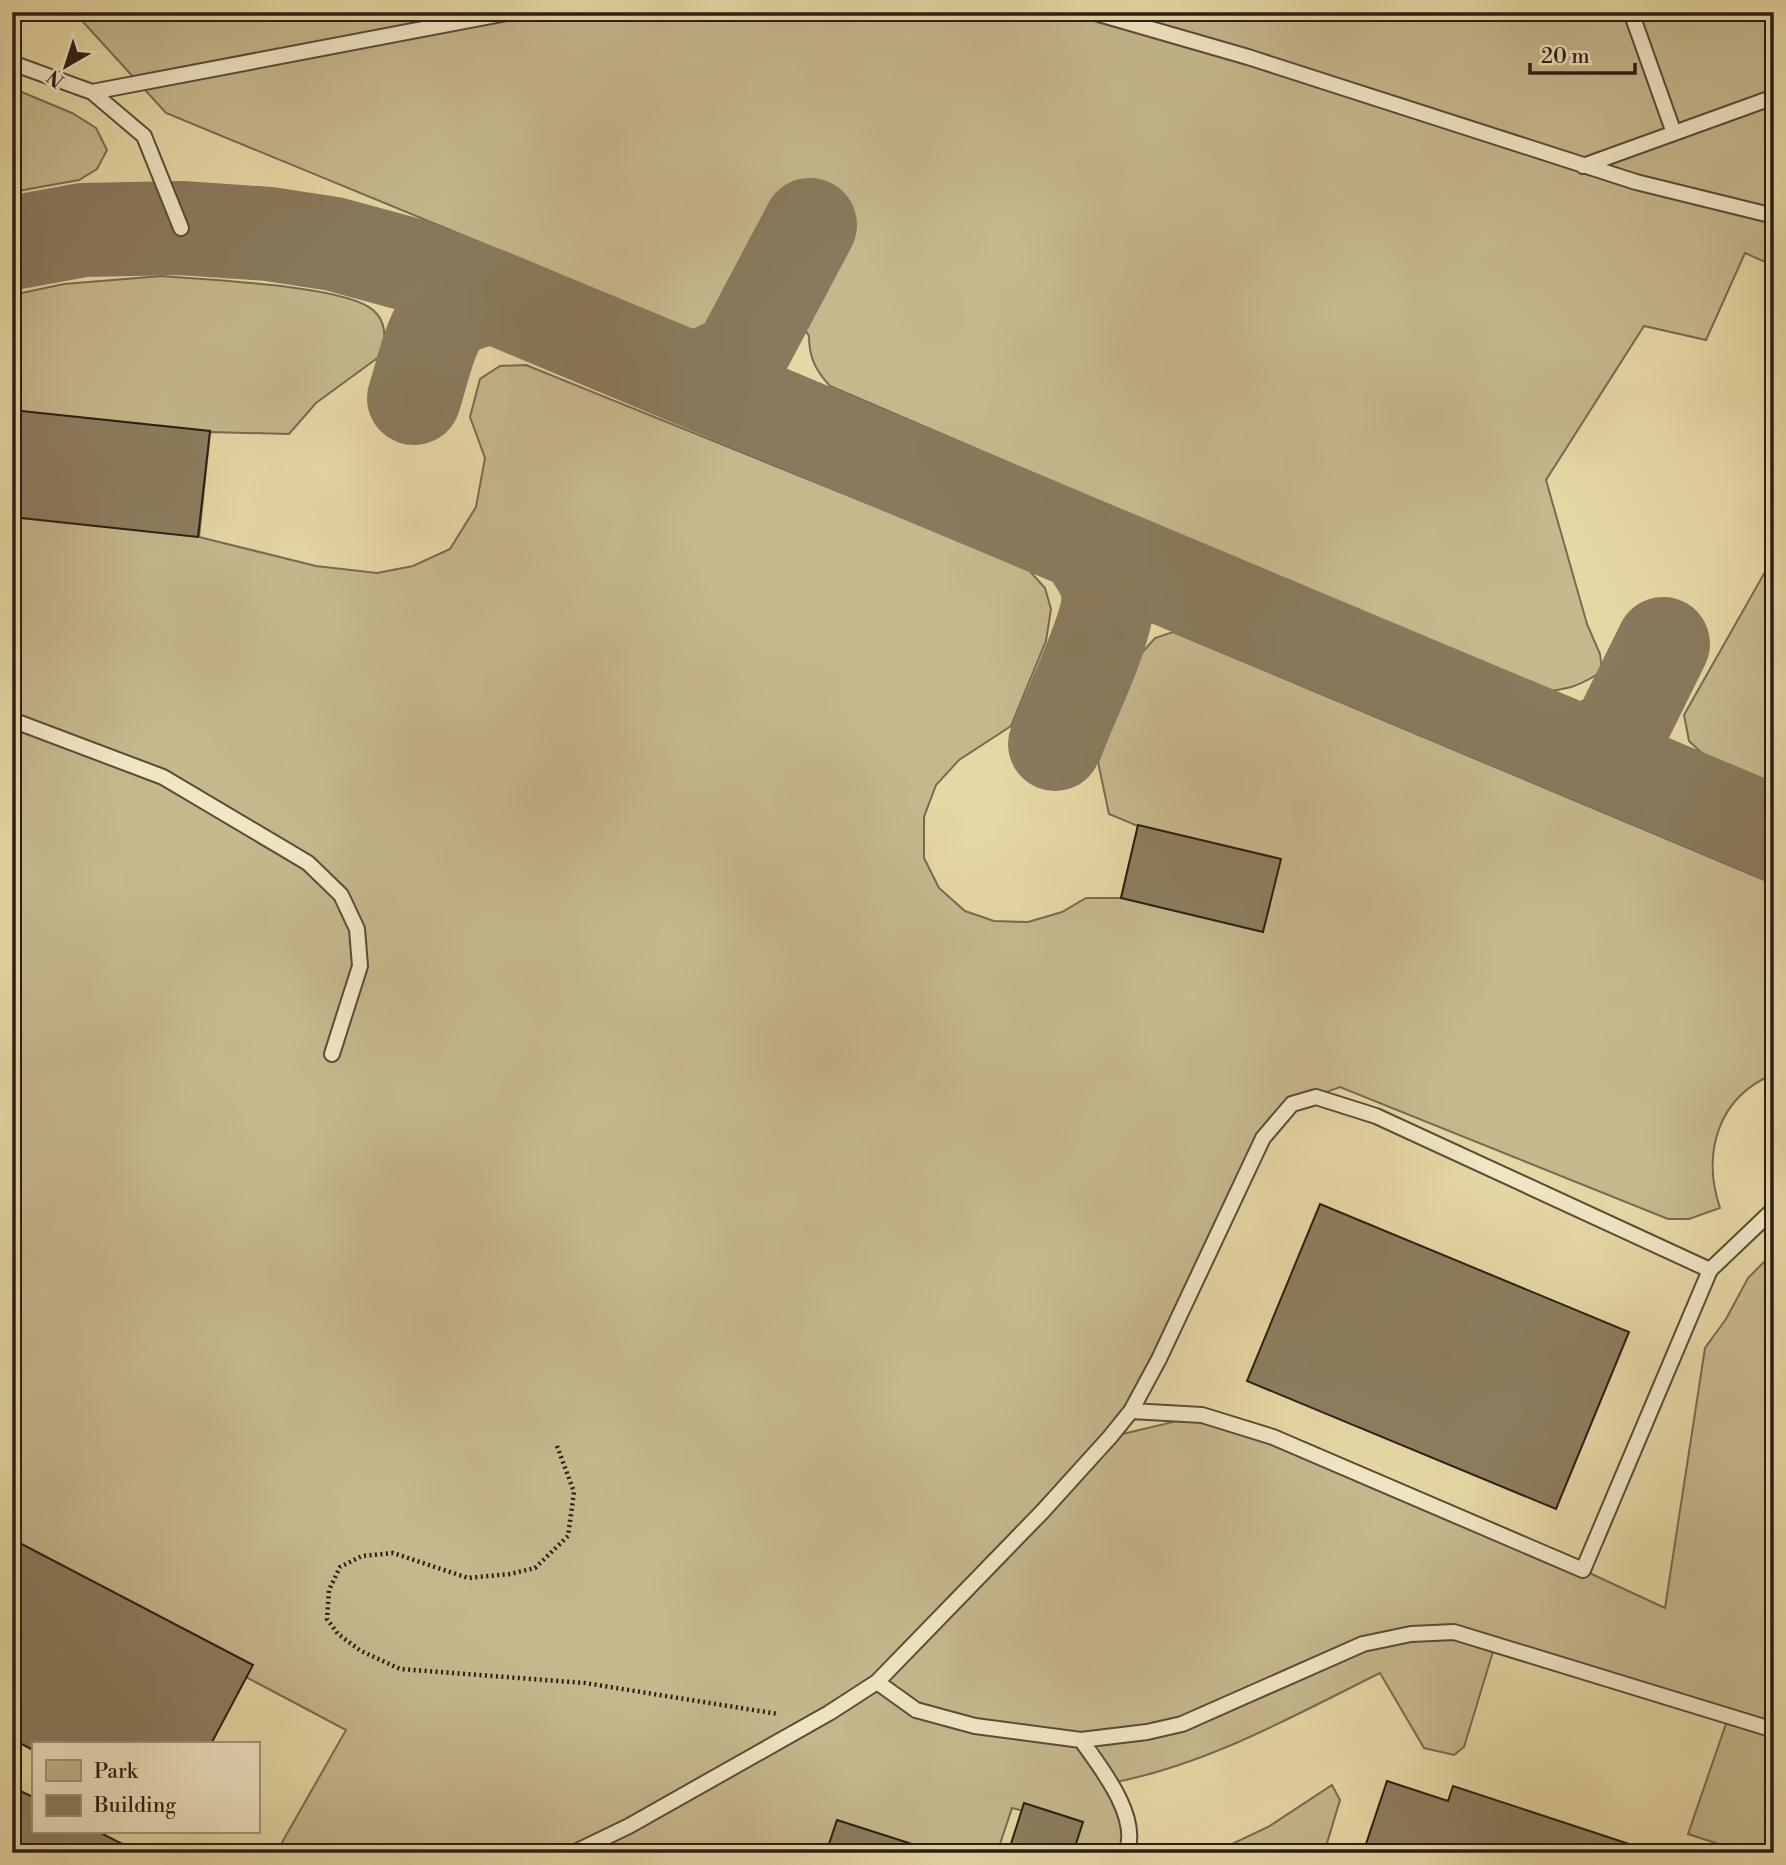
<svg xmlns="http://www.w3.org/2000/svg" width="1786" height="1865" viewBox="0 0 1786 1865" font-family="'Libre Bodoni',serif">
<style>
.green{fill:#c6b88d;stroke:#796a51;stroke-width:2}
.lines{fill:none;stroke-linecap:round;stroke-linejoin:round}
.taxiway{stroke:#897a5d;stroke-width:94}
.building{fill:#8d7e60;stroke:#2c1d15;stroke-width:2}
.lane-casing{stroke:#5a4c39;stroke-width:18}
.path{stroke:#2c1d15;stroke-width:4.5;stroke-dasharray:2 3.5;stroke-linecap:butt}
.lane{stroke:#efe6c4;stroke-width:14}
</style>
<rect width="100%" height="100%" fill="#e6d8a5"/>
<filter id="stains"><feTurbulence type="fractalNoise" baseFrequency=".00286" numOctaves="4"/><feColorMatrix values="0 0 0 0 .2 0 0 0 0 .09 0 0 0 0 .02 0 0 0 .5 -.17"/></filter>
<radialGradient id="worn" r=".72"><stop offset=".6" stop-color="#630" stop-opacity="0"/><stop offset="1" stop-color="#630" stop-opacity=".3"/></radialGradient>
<path class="green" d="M74,12H1774V266L1745,253L1706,340L1644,326L1546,480L1587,624L1600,654L1602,671C1582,685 1566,691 1541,691L830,386C816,371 809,358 809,336L753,250L716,322L693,330L166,113Z
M12,88L72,113L96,128L107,150L97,169L79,180L12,192Z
M162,276C205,280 345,285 373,310C387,322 385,337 383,354L316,403L289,434L210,432L199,537L316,566L377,573L413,566L450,549L476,507L485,458L470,417L480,379L500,366L526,365L1027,568L1045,588L1051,609L1046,641L1011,726L959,760L936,785L924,817V858L939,888L965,911L994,921L1028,922L1062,912L1086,898H1121L1138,826L1109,814L1098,762L1140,655L1155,638L1173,632L1774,884V1074C1717,1097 1702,1154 1720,1208L1689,1219H1668L1340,1087L1292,1104L1263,1138L1131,1411L1110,1437L1202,1415L1583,1570L1665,1608L1705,1348L1726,1319L1748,1278L1767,1259L1774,1262V1853H1746L1688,1834L1728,1718L1495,1645L1464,1747L1454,1755L1424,1748L1380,1673C1293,1716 1207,1765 1111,1783L1127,1815L1126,1853H1068L1078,1824L1012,1808L997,1853H890L832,1837L827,1853H276L346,1730L12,1553V295L64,284Z
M1774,556V786L1706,757L1689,741L1684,715Z
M1332,1785L1340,1800L1324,1853H1213L1268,1827Z"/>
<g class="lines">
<path class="taxiway" d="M12,243L83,230L181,228L269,234L334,244L411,265L506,302L1774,833
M720,368L739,359L810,225
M414,398C422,375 431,325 451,311C465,303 478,300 494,297
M1603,742L1619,733L1663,644
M1055,744C1068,711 1112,622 1108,591C1106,573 1093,559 1084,544"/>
</g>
<path class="building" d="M12,410L210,431L198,537L12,517Z
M1138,825L1281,859L1263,932L1121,898Z
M1320,1204L1629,1332L1556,1509L1247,1381Z
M12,1539L253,1665L211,1744H33V1750L12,1739Z
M1387,1781L1448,1801L1453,1786L1629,1844L1627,1853H1363Z
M12,1787L33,1797V1832H99L140,1853H12Z
M1024,1803L1083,1822L1073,1853H1008Z
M837,1820L940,1853H826Z"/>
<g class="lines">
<g class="lane-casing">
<path id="lane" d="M1092,12L1248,57L1636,182L1774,216
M1631,12L1674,133
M12,63L92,92L512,12
M92,92L144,136L181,228
M1583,166L1774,97
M12,720L163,777L308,863L341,895L357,929L360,966L332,1054
M1131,1411L1202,1415L1273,1437L1583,1570L1710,1270
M877,1682L916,1710L975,1726L1081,1740L1147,1732L1182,1724L1363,1644L1411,1634L1454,1632L1774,1730
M1081,1740C1101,1768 1141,1818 1126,1853
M573,1853L629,1826L829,1713L877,1682L1043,1511L1110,1437L1131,1411L1159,1359L1263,1138L1292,1104L1316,1097L1376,1116L1710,1270L1774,1209"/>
</g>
<path class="path" d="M557,1446L574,1492L568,1536L535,1568L510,1574L468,1578L393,1553L362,1556L340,1567L329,1590L327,1619L338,1634L361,1651L400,1669L585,1683L778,1714"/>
<use href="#lane" class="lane"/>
</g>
<rect width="1786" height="1865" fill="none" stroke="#e6d8a5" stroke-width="42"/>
<rect x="14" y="14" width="1758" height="1837" fill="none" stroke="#2c1d15" stroke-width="3.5"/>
<rect x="21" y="21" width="1744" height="1823" fill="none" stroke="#2c1d15" stroke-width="2"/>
<rect x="32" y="1742" width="228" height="91" fill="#efe6c4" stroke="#a1967e" stroke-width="2"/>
<rect x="46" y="1760" width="35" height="21" fill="#c6b88d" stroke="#a1967e" stroke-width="2"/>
<text x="94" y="1778" font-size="21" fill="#2c1d15">Park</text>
<rect x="46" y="1795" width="35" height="21" fill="#8d7e60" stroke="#a1967e" stroke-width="2"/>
<text x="94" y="1812" font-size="21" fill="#2c1d15">Building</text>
<g transform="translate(66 66) rotate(219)" stroke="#efe6c4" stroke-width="5" paint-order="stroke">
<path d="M0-5L12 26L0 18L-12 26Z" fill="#2c1d15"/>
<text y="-10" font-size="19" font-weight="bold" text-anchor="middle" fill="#2c1d15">N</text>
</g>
<path d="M1530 63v10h105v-10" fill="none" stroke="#2c1d15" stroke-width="3.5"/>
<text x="1541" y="63" font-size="21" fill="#2c1d15" stroke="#efe6c4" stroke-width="5" paint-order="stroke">20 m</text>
<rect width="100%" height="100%" filter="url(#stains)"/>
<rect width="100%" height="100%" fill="url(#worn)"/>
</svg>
